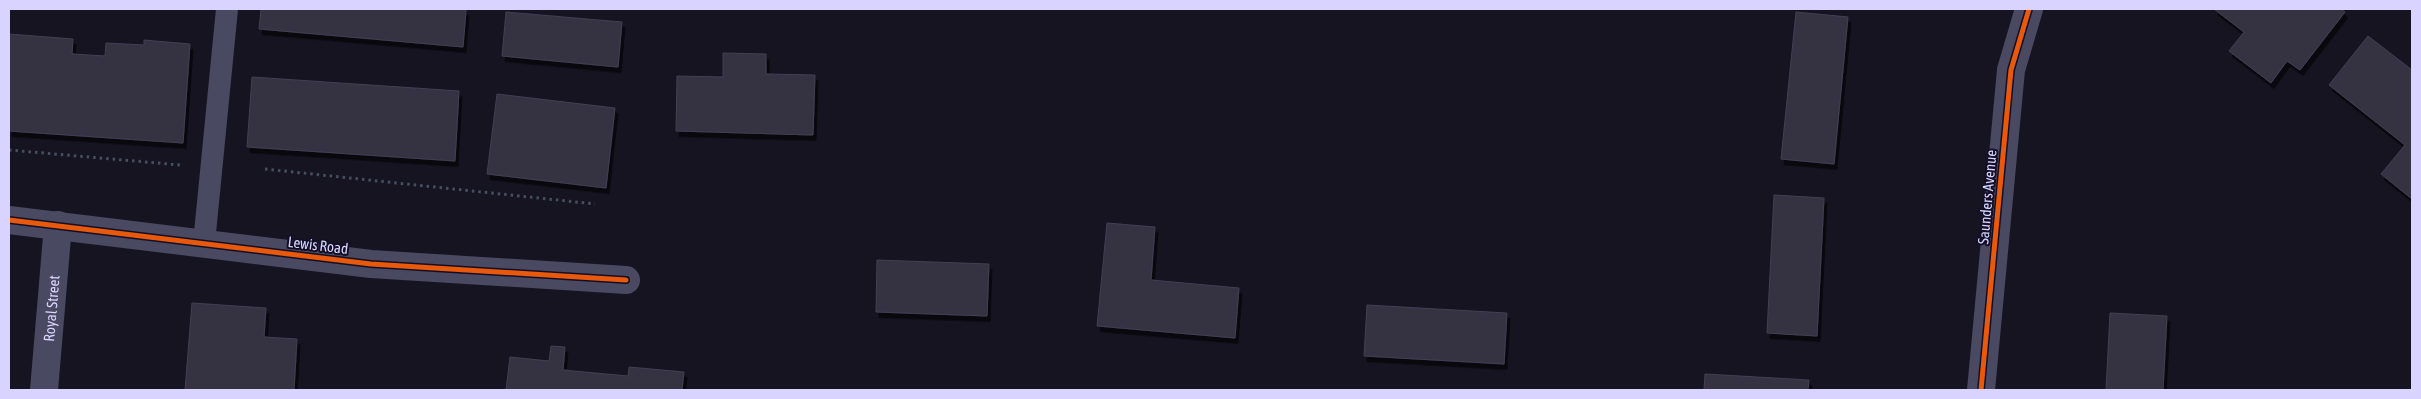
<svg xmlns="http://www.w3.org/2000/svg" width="2421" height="399" viewBox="0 0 2421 399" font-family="'Asap Condensed',sans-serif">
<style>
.building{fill:#343243;stroke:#433f54;filter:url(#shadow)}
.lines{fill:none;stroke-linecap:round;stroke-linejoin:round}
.path{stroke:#44505f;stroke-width:3;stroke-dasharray:2.5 4;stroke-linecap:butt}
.lane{stroke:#4a4962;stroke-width:22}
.street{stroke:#4a4962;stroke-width:28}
.cycleway-casing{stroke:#130f26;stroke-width:8}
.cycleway{stroke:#e8590c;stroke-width:5}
.labels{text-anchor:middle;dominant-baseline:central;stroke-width:4;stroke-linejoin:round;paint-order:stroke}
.street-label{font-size:15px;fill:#d9d4ff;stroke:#130f26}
</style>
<defs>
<filter id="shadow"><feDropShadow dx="3" dy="5.5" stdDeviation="0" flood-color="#0009"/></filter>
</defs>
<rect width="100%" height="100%" fill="#161421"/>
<path class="building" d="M261,9H456L466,10L463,47L259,29Z
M2214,9H2341L2345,12L2300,70L2287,61L2271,83L2229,51L2244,32Z
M506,12L622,22L618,67L502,56Z
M1796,12L1848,17L1834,164L1781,159Z
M9,34L73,39L72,54L105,56L106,43L144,45V40L190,44L183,143L9,131Z
M2368,36L2412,70V199L2381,174L2405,145L2329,85Z
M723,53L766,54V74L815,75L813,135L676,131L677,76L723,77Z
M252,77L459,91L455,161L247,147Z
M497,94L615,108L606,188L487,174Z
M1774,195L1824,198L1817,336L1767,333Z
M1107,223L1155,227L1151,280L1239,288L1235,338L1097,326Z
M877,260L989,264L987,316L876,312Z
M192,303L266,308L264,337L297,339L294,390H185Z
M1367,305L1507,313L1504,364L1364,356Z
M2110,313L2167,316L2163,390H2106Z
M551,346L565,347L563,370L628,376L629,367L684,372L682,390H506L510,357L549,361Z
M1705,374L1809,380L1808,390H1704Z"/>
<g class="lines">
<path class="path" d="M9,150L180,165
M265,169L595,204"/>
<path class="lane" d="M204,243L227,9"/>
<g class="street">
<path d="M9,220L371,264L626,280"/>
<path id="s1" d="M44,390L58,225"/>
<path d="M1981,390L2011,70L2029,9"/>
</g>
<g class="cycleway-casing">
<path id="cycleway" d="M9,220L371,264L626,280
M1981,390L2011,70L2029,9"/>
</g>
<use href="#cycleway" class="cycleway"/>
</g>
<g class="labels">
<g class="street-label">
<text transform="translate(1987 197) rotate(-85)">Saunders Avenue</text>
<text transform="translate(318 245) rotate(7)">Lewis Road</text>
<text stroke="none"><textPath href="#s1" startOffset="82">Royal Street</textPath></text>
</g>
</g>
<rect width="2421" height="399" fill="none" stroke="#d9d4ff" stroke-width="20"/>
</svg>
